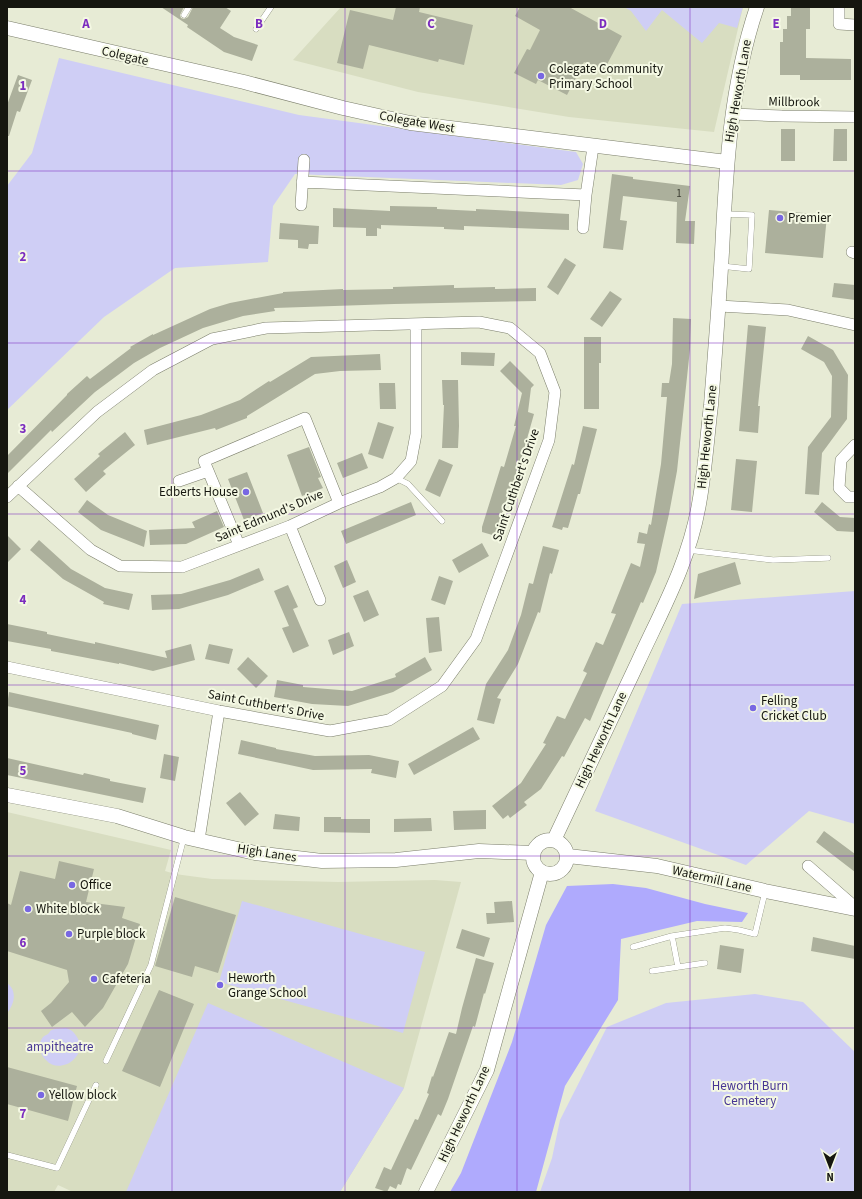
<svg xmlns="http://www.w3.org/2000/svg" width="862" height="1199" viewBox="0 0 862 1199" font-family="'Source Sans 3',sans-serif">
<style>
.built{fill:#d8ddc1}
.green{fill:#cfcef5}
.forest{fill:#afaafd}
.building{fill:#acb09c}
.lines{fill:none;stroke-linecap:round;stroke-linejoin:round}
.service-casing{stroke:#7b7e6b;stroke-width:6}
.minor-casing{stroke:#7b7e6b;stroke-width:12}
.tertiary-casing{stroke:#7b7e6b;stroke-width:15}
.service{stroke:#fff;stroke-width:5.5}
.minor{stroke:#fff;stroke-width:11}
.tertiary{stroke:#fff;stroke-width:14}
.grid{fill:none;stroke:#7b2cbf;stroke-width:1;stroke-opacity:0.55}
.poi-dot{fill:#7867e2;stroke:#f4f8e3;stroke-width:1.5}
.labels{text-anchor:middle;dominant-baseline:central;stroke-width:4;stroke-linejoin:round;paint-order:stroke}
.number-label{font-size:11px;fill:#3b3c32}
.street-label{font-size:13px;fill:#15160f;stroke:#f4f8e3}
.poi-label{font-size:13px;fill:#15160f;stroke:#f4f8e3;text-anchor:start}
.park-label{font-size:13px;fill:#473694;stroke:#f4f8e3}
.grid-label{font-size:13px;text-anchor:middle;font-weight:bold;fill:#7b2cbf;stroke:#f4f8e3;stroke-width:4;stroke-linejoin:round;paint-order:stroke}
</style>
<rect width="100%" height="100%" fill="#e7ebd5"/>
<path class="built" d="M341,7H743L714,132L569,117L418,92L293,60Z
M7,812L171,850L165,871L175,874L212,879L338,882L435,880L461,882L404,1088L340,1192H73L58,1185L54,1192H7Z"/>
<path class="green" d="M624,7H743L737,28L719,23L702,43L662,10L646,31L631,11Z
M59,58L299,115L576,152L583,164L578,180L561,185L295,174L273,206L268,262L175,268L104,317L7,410V186L32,153Z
M855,591V824L809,811L746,865L595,811L682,604Z
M242,901L425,952L403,1033L219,982Z
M7,983C18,991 14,1005 7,1013Z
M755,994L803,1002L855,1052V1192H540L552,1158L560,1120L607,1027L666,1003Z
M208,1003L404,1088L340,1192H126Z
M65,1028C71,1029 74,1032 77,1037C89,1056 60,1076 46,1060C40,1055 37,1044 43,1037C45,1035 45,1036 48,1034C51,1031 49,1031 52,1030C56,1028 61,1029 65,1028Z"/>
<path class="forest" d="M613,884L646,888L705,904L748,913L742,922L697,921L621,939L618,1000L565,1086L536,1192H450L461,1173L512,1042L546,925L567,886Z"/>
<path class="building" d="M161,7H184L180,15L181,18L184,19L188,17L193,7H225L231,11L220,28L234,37L258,45L252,61L224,52L187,27L188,25Z
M396,7H420L419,12L473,25L464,65L439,59L438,62L369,45L363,69L337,63L350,10L393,20Z
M520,7H569L622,36L603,72L584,62L567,95L538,80L536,84L514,73L527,49L530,50L540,30L515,16Z
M791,7H810V29H806V58L851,59V80H800V75H780V42H783V29H787V16H791Z
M18,75L32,80L20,112L17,111L9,136H7V105Z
M781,129H795V161H781Z
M834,129H847V161H833Z
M612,174L633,177V179L690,186L685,221H695L694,244L676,243L677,202L623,196L620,220L627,221L623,250L603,248Z
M390,206L437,207V209L456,210L476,211V209L569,214V230L464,226V230L444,229V227L381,225V229L377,228V236H366V228L333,227V208L390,211Z
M769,210L827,215L823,258L765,253Z
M280,223L319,226L318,244H309L308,249L298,248V240L279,239Z
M565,258L576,265L558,295L547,287Z
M834,283L855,285V300L832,297Z
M454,285V288L495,287V289L536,288V301L394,304L274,308L275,311L243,316L203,328L160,348L134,363L118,375L95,392L52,432L51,430L7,474V456L67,395V394L87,376L90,379L131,348L130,347L153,334V335L210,309L230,303L283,293V292L343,289V290L393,289V287Z
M610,291L622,299L602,327L590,319Z
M673,318L691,319L690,349L677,471L669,514L656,572L643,603L641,602L590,721L585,718L564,757L562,756L541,789L524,802L527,805L510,818L508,815L503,819L492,806L521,783L546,744L543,743L557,716L565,719L587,673L583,671L596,642L603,645L616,614L611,613L631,563L640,567L645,544L637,543L639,532L647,534L649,524L651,525L661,464L667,397H661L662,383H669L672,364Z
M748,325L766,327L758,406H760L758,433L739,431Z
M808,336L833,350L848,375L847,419L822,453L819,495L805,494L808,447L831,417L832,376L824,362L801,349Z
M584,337H601V363H599V409H584Z
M461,352L495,353L494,366L461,365Z
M380,354L381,370L340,371L315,374L247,416V418L216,430L215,428L147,445L144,430L201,415L240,400L269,381L270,382L311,357Z
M510,361L534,385L531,388L528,412L534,414L519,467L508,497L496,536L482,532V527L501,466L504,467L516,426H514L522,393L500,371Z
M442,380H458L459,426L458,448H442L444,405H443Z
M379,383H395L396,409H380Z
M378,422L394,427L383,459L368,454Z
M583,426L597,429L580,494H578L568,528L563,527L562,530L552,527L572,464L574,465Z
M125,432L135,445L103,471L106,474L86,492L74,479L100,456L98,454Z
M309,447L321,477L318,478L323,488L302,496L287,455Z
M362,453L368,468L343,478L337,463Z
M439,459L453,465L440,497L425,490Z
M736,459L757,461L752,512L731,510Z
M247,472L263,513L244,520L228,479Z
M87,500L108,515L147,531L144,547L101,530L78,512Z
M411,502L416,515L346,544L341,531Z
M822,502L840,517L855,518V532L837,531L814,512Z
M217,511L224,527L186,544L150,545L149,530L195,528L192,522Z
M7,535L21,549L7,563Z
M39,540L71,569L105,588L133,594L129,610L103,604L104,602L63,579L30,550Z
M482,543L489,556L459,573L452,560Z
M543,546L559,550L552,574L550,573L540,613L538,612L518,664L497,698L501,699L494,724L477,720L486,684L508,650L521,615L529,583L533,584Z
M347,560L356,582L343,588L334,566Z
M735,562L741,584L694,599L698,574Z
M259,568L264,580L228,595L179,609L152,610L151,595L181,594L230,580Z
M439,576L453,581L445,605L431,600Z
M288,585L298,607L293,609L309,646L293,653L282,628L289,626L274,591Z
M368,590L379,615L364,622L353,596Z
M439,617L442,651L429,653L426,618Z
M7,624L47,632V634L95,644V642L167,658L165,651L191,644L195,660L153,671L119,663V664L51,651V649L7,641Z
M349,632L354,646L333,655L328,640Z
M209,644L233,649L229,664L205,659Z
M248,657L268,676L256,688L237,669Z
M425,657L432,670L393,692L348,706L312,704L274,697L277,680L303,685V687L352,691L396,677L395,674Z
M9,692L159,725L156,740L132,734V733L7,706Z
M473,727L480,739L414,775L408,764Z
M241,740L276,748V749L315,756L369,755L399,761L396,778L371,773L372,769L313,770L238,754Z
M164,754L179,757L175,781L160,778Z
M7,758L83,775L84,773L110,779V781L146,788L143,803L7,775Z
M240,792L259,814L245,826L226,803Z
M486,810V829L454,830L453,811Z
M275,814L300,817L299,831L273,829Z
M324,817H341V819H370V833L324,832Z
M431,818L432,831L394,832V819Z
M824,831L855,854V872L816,842Z
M59,861L94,869L86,902L125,907L122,918L140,924L128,964L103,1008L85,1027L72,1012L52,1027L41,1011L51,1003L69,982L67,970L7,951V903L11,905L20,871L55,879Z
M175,897L236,915L218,973L195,966L192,977L155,966Z
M512,901L514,922L487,924L486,913H495L494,902Z
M462,929L490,938L484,957L456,948Z
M813,937L855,946V959L811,951Z
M720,945L744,949L741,973L717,969Z
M476,958L494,963L485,994L484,993L475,1027L473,1026L448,1099L441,1116L438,1114L411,1170L407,1168L401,1185L398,1184L396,1189L390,1186L387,1192L375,1188L384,1167L391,1170L415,1119L418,1120L429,1094L427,1093L432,1076L433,1077L449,1032L456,1034L462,1008Z
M159,990L194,1004L160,1087L122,1071Z
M7,1067L77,1086L68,1121L7,1104Z"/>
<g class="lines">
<g class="service-casing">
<path id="service" d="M184,15L189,7
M256,29L271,7
M721,266L749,269L752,215L725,214
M396,478L408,484L442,521
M688,550L773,560L828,558
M672,936L678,967
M633,947L672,936L725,928L739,930L755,934L765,892
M652,971L705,963
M106,1061L151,965L184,837
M7,1155L57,1168L96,1085"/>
</g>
<g class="minor-casing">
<path id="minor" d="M839,7V24L855,25
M732,114L782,116L855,117
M302,182L586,195
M301,205L304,160
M583,228L586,195L593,147
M852,252L855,253
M719,306L788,310L855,325
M855,445L841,460L839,488L848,497H855
M179,481L208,471
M18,486L91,550L120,566L182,567L290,526L339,503L380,487L396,478L411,461L416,434V324
M7,497L97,412L153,370L212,339L266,328L479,322L510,328L540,353L555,392L549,440L476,639L442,686L389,720L330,731L219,711L7,667
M290,526L320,600
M239,545L204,461L305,418L339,503
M199,840L219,711
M808,866L855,907"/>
</g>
<g class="tertiary-casing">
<path id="tertiary" d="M7,28L244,82L343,108L410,123L727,162
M7,795L117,816L184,837L255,853L322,861L396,860L479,851L533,853
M533 857a17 17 0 1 1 34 0a17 17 0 1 1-34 0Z
M554,840C582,781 610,722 638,662C662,610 689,562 699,504C705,471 707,438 711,405C715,354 719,303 722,252C726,169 730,87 757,7
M568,856L657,866L765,891L855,909
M426,1192L487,1070L542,872"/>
</g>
<use href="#service" class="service"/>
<use href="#minor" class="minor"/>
<use href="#tertiary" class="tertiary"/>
</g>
<path class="grid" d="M172,7V1192M345,7V1192M517,7V1192M690,7V1192M7,171H855M7,343H855M7,514H855M7,685H855M7,856H855M7,1028H855"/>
<g class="poi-dot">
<circle cx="541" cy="76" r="4"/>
<circle cx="780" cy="218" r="4"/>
<circle cx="246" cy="492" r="4"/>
<circle cx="753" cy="708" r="4"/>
<circle cx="72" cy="885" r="4"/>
<circle cx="28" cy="909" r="4"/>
<circle cx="69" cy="934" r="4"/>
<circle cx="94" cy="979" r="4"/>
<circle cx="220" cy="985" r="4"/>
<circle cx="41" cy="1095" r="4"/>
</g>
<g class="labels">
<g class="number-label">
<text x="679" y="193">1</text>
</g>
<g class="street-label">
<text transform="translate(125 56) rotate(13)">Colegate</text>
<text transform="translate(738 91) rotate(-80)">High Heworth Lane</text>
<text transform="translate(794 102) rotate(1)">Millbrook</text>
<text transform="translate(417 122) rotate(10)">Colegate West</text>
<text transform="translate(707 437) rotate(-84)">High Heworth Lane</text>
<text transform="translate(516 485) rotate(-71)">Saint Cuthbert's Drive</text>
<text transform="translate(269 516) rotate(-23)">Saint Edmund's Drive</text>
<text transform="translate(266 705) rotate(11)">Saint Cuthbert's Drive</text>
<text transform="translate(601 740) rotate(-65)">High Heworth Lane</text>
<text transform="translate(267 853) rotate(9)">High Lanes</text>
<text transform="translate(712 879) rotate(13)">Watermill Lane</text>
<text transform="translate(464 1114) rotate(-65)">High Heworth Lane</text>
</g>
<g class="poi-label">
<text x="549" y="69">Colegate Community<tspan x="549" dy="15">Primary School</tspan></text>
<text x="788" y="218">Premier</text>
<text x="238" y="492" text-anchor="end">Edberts House</text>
<text x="761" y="701">Felling<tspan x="761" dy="15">Cricket Club</tspan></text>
<text x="80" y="885">Office</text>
<text x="36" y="909">White block</text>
<text x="77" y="934">Purple block</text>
<text x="228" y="978">Heworth<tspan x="228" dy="15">Grange School</tspan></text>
<text x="102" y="979">Cafeteria</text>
<text x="49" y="1095">Yellow block</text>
</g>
<g class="park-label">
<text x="60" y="1047">ampitheatre</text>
<text x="750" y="1086">Heworth Burn<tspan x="750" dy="15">Cemetery</tspan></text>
</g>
</g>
<g class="grid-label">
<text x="86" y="28">A</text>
<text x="259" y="28">B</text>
<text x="431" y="28">C</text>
<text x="603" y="28">D</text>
<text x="776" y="28">E</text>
<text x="23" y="90">1</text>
<text x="23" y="261">2</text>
<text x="23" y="433">3</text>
<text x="23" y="604">4</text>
<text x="23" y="775">5</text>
<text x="23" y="947">6</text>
<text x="23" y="1118">7</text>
</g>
<rect width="862" height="1199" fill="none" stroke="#15160f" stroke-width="16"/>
<g transform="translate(830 1167) rotate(180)" stroke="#f4f8e3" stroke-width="3" paint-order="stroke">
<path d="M0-3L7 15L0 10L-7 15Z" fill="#15160f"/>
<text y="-6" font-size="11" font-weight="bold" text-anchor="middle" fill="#15160f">N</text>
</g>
</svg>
